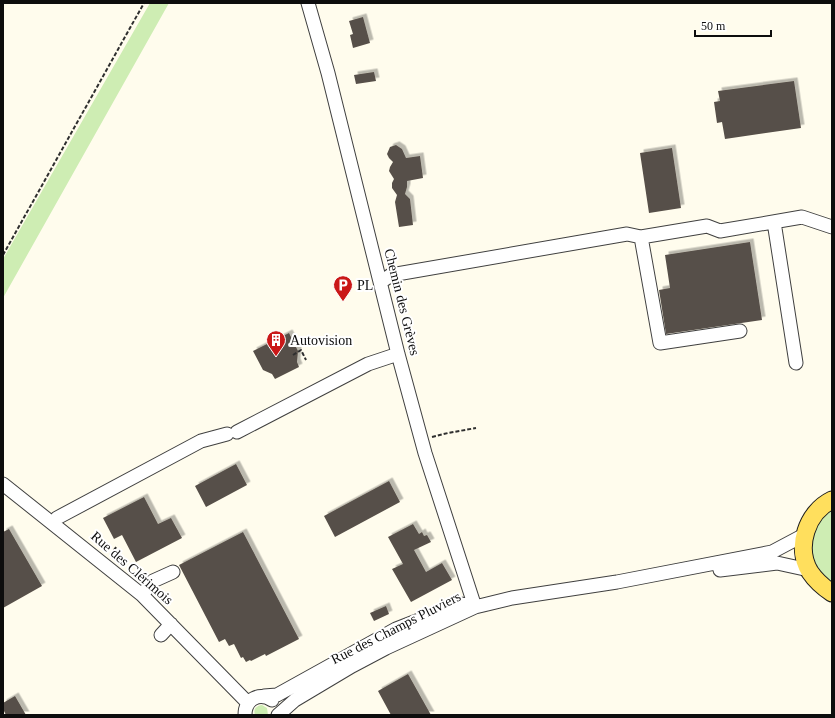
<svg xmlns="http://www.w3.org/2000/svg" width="835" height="718" viewBox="0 0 835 718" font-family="'Times New Roman',serif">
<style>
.green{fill:#ceedb3}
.building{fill:#574f48;filter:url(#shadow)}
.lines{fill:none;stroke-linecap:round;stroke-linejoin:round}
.minor-casing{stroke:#404040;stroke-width:15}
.major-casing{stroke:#1e1e1e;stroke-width:19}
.path{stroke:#2f2f2f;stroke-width:2;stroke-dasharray:4 2;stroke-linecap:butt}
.minor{stroke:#fff;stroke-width:13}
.major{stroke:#ffdf5d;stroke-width:17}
.labels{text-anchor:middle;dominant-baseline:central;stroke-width:4;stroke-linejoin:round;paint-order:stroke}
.poi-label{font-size:14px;fill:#0d0d0d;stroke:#fff;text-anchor:start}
.street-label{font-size:14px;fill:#0d0d0d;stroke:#fff}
</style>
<defs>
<filter id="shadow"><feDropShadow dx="3.5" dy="-3.5" stdDeviation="0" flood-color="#0004"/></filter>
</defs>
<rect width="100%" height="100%" fill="#fffced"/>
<path class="green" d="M150,3H169L3,298V259Z
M832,507V585L817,571L811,556L814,525Z
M262,705L267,708L268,715H255C253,709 256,706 262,705Z"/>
<path class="building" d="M363,17L370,43L353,48L350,35L353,34L349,21Z
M374,72L376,81L356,84L354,75Z
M794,81L801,128L725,139L722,122L717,123L714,102L720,101L718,91Z
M396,145L402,149L406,158L420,156L423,178L407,181V187L405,194L410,199L413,225L399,227L395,202L397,195L392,188V183L394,179L389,171L390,167L393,162L389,158L387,154L390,147Z
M672,148L681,208L649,213L640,153Z
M750,242L762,320L666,334L659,290L670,288L665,255Z
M289,333L298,351L297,362L299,367L275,379L272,374L263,370L253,351Z
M236,464L247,485L206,507L195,486Z
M389,481L400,502L335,537L324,516Z
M144,497L158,524L171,518L182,538L136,562L122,535L114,539L103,518Z
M413,524L419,534L422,532L424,536L427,535L431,542L414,550L426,572L442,563L452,580L411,602L392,569L403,564L388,537Z
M9,529L42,586L3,608V532Z
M243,532L299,639L266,656L265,654L251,661L250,660L246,662L243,657L241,658L234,644L229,646L225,639L219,642L179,565Z
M386,606L389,614L374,621L370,613Z
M408,674L431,715H391L378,691Z
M15,696L26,715H6L3,709V703Z"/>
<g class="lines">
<g class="minor-casing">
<path id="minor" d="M308,3L328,73L398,354L425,453L475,607
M774,222L796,363
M641,237L660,343L740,331
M381,282L391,275L627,234L641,237L707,226L720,231L802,217L832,227
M237,432L368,364L398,354
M3,484L142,595L248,703
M53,523L57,518L201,441L227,434
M720,570L777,563L809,570
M142,595L153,581L173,572
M161,635L171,624
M264,696L277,695L396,629L460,604L467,605
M245,715C245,699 259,692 272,700
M278,715L295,700L352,666L386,648L475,607L512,598L617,582L772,552L804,535"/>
</g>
<g class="major-casing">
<path id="major" d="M832,500C807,512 795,547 810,572C816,581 823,587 832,593"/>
</g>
<path class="path" d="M3,255L144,3
M293,355L301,350L306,360
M432,437L448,433L476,428
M110,555L117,546"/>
<use href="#minor" class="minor"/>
<use href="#major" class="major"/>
</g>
<defs>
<g id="parking-pin" transform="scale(1)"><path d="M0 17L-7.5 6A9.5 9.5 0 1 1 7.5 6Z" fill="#ca1818" stroke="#fff"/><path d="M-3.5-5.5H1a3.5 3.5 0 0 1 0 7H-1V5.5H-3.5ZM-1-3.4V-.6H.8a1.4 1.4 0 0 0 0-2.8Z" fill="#fff"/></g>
<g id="building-pin" transform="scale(1)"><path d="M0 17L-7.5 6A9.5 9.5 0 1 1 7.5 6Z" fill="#ca1818" stroke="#fff"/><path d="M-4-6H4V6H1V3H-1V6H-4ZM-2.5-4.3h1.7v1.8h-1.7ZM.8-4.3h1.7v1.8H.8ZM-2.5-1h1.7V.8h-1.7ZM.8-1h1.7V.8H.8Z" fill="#fff"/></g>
</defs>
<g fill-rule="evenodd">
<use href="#parking-pin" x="343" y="285"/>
<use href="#building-pin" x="276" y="340"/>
</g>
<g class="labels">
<g class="poi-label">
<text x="357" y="285">PL</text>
<text x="290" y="340">Autovision</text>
</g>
<g class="street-label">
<text transform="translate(402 302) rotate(76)">Chemin des Grèves</text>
<text transform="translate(132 568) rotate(41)">Rue des Clérimois</text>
<text transform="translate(396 628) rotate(-27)">Rue des Champs Pluviers</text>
</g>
</g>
<rect width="835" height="718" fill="none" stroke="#0d0d0d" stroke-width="8"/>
<path d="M695 30v6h76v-6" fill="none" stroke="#0d0d0d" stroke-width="2"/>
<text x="701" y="30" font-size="12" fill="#0d0d0d" stroke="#ffffff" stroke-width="3" paint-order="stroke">50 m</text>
</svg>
